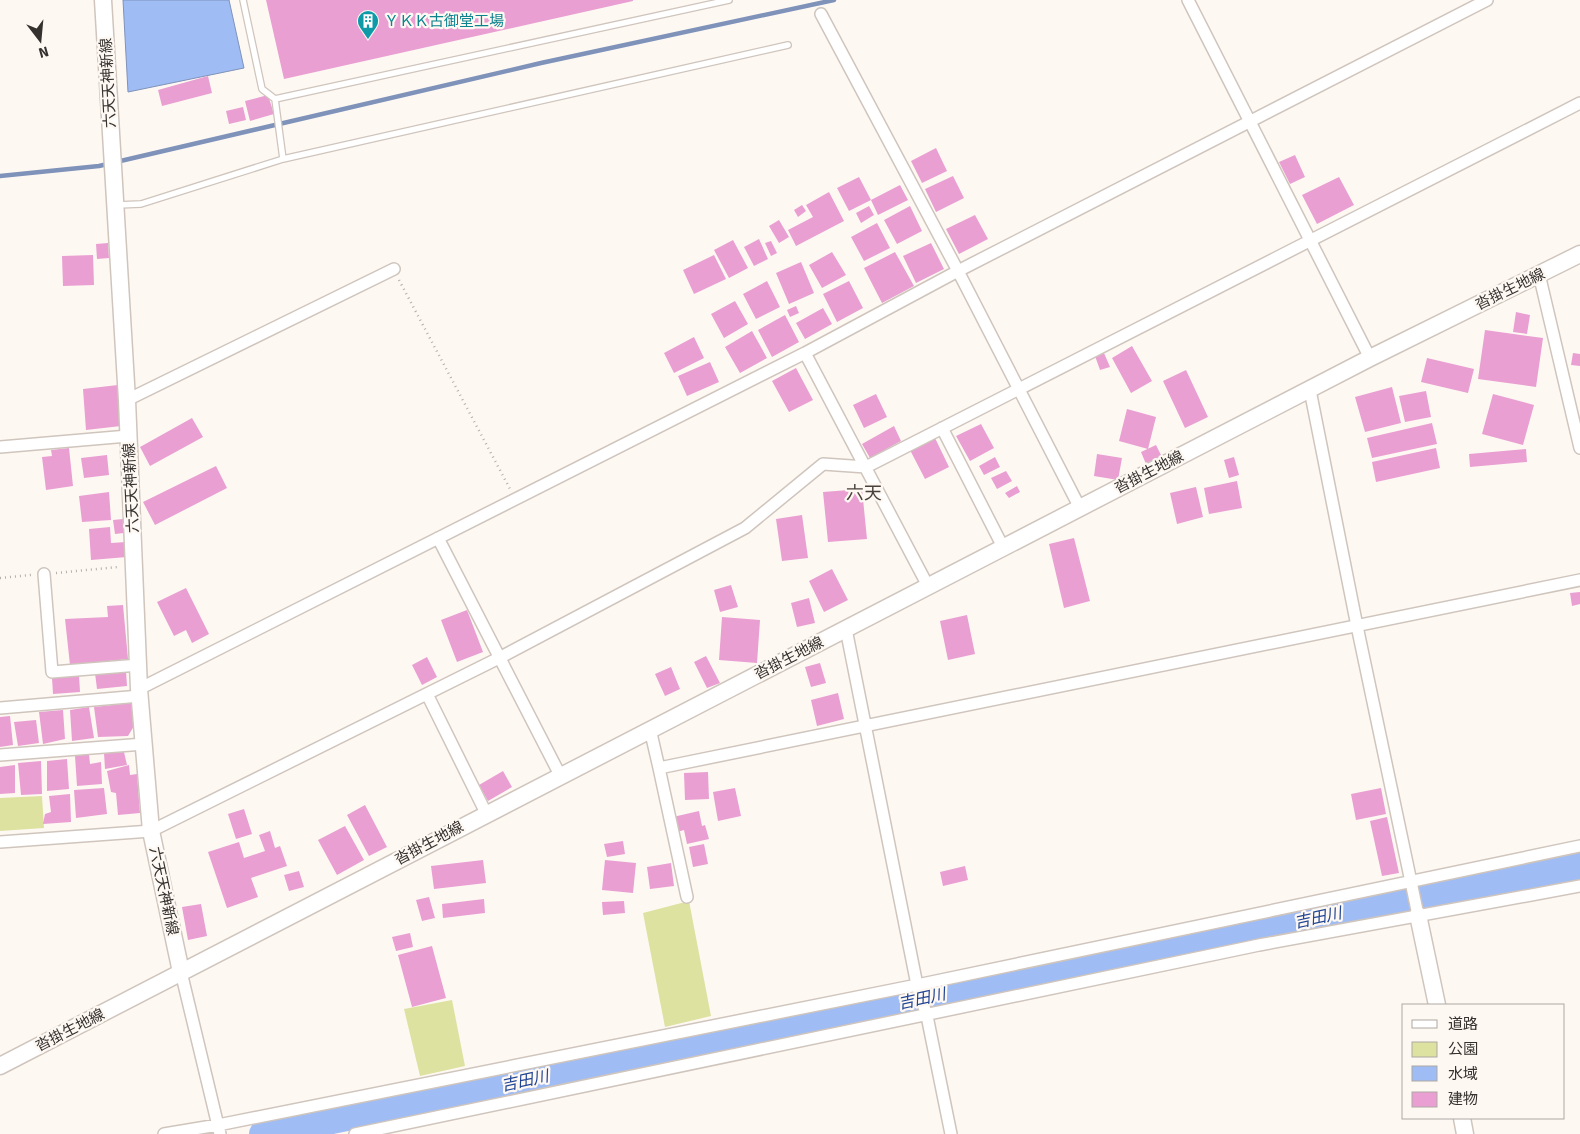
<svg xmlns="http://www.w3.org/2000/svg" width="1580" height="1134" viewBox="0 0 1580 1134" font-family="Signika,'Noto Sans JP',sans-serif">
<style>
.green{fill:#dde2a0}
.water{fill:#9fbcf4;stroke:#7f92b9}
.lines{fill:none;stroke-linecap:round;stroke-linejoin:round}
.stream{stroke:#7f92b9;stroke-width:4.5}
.river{stroke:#9fbcf4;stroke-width:28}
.building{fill:#e99fd2}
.lane-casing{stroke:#cfc5bd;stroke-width:8}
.street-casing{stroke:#cfc5bd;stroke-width:14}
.secondary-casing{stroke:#cfc5bd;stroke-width:19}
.path{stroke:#b3aeaa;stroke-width:2.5;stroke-dasharray:1 4;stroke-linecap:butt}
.lane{stroke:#fff;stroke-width:5.5}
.street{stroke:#fff;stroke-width:11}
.secondary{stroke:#fff;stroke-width:16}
.labels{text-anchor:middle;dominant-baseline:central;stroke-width:4.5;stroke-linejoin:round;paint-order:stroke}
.culture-label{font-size:15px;fill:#0d838f;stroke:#fef8f3;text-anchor:start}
.street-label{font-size:15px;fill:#35312e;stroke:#fef8f3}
.water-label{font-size:16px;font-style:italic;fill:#204494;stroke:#fef8f3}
.quarter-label{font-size:18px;fill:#4a413b;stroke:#fef8f3}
</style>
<rect width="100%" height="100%" fill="#fef8f3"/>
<path class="green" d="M42,796L44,828L0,831V798Z
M689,901L711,1016L665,1027L643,913Z
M452,1000L465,1066L420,1076L404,1009Z"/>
<path class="water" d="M123,0H229L244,68L128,92Z"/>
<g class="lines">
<path class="stream" d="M0,176L99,166L541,63L834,0"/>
<path class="river" d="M263,1134L702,1045L1076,966L1304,922L1580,865"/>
</g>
<path class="building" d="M266,0H633V1L284,79Z
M208,76L212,93L162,106L158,90Z
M268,95L274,114L250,121L245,101Z
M243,107L246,120L229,124L226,111Z
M936,148L947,171L922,183L911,161Z
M1295,155L1305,177L1290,184L1279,162Z
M953,176L964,198L936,212L925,189Z
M859,177L871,200L849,211L837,188Z
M1339,177L1354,205L1317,224L1302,195Z
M900,185L908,200L878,215L871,200Z
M829,192L844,221L796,246L788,230L813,217L806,205Z
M802,205L806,211L798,217L794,210Z
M869,206L874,215L861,223L856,213Z
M910,206L922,231L897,244L884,220Z
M975,215L988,239L959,254L946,229Z
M779,220L789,237L779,243L769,226Z
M877,223L890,248L864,261L851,237Z
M759,239L768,259L754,266L744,247Z
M733,240L748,268L729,278L714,250Z
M771,241L777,253L771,256L765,243Z
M108,243L109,258L97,259L96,244Z
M931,243L944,269L916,283L903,256Z
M832,252L846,275L822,288L809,265Z
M895,252L914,286L882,303L864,268Z
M93,255L94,285L63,286L62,256Z
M714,255L726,279L694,294L683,270Z
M801,262L814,293L789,304L776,273Z
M767,281L780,307L756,319L743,294Z
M849,281L863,308L837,322L823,294Z
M735,301L748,324L724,338L711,314Z
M796,306L799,313L790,317L787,310Z
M823,308L832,324L805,339L796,323Z
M1516,312L1530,315L1527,334L1513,332Z
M785,315L799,342L772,357L758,330Z
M1485,330L1543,338L1536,387L1478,379Z
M752,331L767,358L740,373L725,347Z
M694,337L704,358L674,373L664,353Z
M1132,346L1152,381L1131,393L1112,358Z
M1104,353L1110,367L1100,370L1095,356Z
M1573,353L1580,354V366L1571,365Z
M1427,358L1474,369L1468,393L1421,382Z
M710,362L719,382L687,396L678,376Z
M796,368L813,400L789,412L772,381Z
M1186,370L1208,417L1185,428L1163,381Z
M118,385L121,426L86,430L83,389Z
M1392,387L1401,423L1365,432L1355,397Z
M1426,391L1431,417L1405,422L1399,396Z
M876,394L887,417L864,428L853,405Z
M1493,394L1534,405L1523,445L1482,434Z
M1127,409L1156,417L1148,449L1119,441Z
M192,418L203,437L150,466L140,447Z
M1432,423L1437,444L1372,458L1367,438Z
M981,424L994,448L970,461L956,436Z
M894,426L901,441L870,458L862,444Z
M935,438L949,467L925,479L910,450Z
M1156,445L1162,457L1146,464L1141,452Z
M69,448L73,486L46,490L42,457L52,456L51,450Z
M1436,448L1440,468L1376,482L1372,462Z
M1526,449L1527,462L1470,467L1469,454Z
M1097,454L1122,458L1118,480L1094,476Z
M107,455L109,475L84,478L81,458Z
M995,457L1000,467L984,475L979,466Z
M1234,457L1239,475L1229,478L1224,460Z
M216,466L227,488L155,525L143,502Z
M1006,471L1012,481L997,489L991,478Z
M1237,481L1242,508L1209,514L1204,488Z
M1017,486L1020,492L1009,498L1005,493Z
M1196,487L1203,517L1177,524L1170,493Z
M862,489L867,539L828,542L823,492Z
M109,492L111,520L82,522L79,496Z
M802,515L808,558L782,561L776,519Z
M123,519L124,533L115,534L113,520Z
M110,527L111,543L126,542L127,557L91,560L89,529Z
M1074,538L1090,601L1064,608L1049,544Z
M832,569L848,600L824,612L809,581Z
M731,585L738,607L720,612L714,590Z
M186,588L209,634L192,643L186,630L174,636L157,602Z
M1580,592V604L1572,606L1570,593Z
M809,598L815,623L797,627L791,603Z
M123,605L128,659L70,665L65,619L108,617L107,606Z
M467,610L483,652L457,662L441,620Z
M967,615L975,654L948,660L940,621Z
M722,617L760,620L757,663L719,660Z
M706,656L720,683L707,688L694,662Z
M427,657L437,677L422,685L412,665Z
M820,663L826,683L811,687L805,667Z
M671,667L680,689L665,696L655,674Z
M126,671L127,686L97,689L95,673Z
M79,675L80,692L53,694L52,678Z
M838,693L844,719L817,726L811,700Z
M131,703L134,726L128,736L98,737L94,707Z
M89,707L94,738L72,741L70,710Z
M63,710L65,739L43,744L39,712Z
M10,716L13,745L0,747V717Z
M36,720L39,743L18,746L14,722Z
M124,752L127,765L105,769L104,753Z
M89,754L90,764L101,762L102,784L77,786L75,756Z
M67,759L69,789L47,791V761Z
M41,761L42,794L21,795L18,763Z
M15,765V793L0,794V767Z
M129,765L130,775L137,774L140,813L118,815L116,793L111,792L107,771Z
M503,771L512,787L488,801L479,785Z
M708,772L709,799L685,800L684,773Z
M104,788L107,814L76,818L74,790Z
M735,788L741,816L718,821L713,792Z
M1381,788L1386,814L1356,820L1351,794Z
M70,794L71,822L43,824L45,814L51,812L49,796Z
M365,805L387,847L369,856L347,815Z
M244,809L252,834L236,839L228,814Z
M699,811L702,826L705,825L709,839L687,844L684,830L677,832L673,817Z
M1387,817L1399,873L1382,876L1370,821Z
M345,826L364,860L337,875L318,840Z
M270,831L275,848L280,846L287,866L251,878L258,897L227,908L208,852L239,842L244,858L265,851L259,835Z
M623,841L625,854L607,857L604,844Z
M704,844L708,864L693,867L689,847Z
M483,860L486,883L434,889L431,866Z
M605,860L636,863L633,893L602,890Z
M671,863L674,886L650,889L647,867Z
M965,866L968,880L943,886L940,872Z
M299,871L304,887L289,891L284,875Z
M429,897L435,918L422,921L416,900Z
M484,899L485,913L443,918L442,904Z
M624,901L625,913L603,915L602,902Z
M201,904L207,936L188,940L182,907Z
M410,933L413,947L396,951L392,937Z
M432,946L446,998L412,1007L398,955Z"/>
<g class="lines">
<g class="lane-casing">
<path id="lane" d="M243,0L262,89L275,99L283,159L788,45
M275,99L729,0
M117,205L141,204L283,159"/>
</g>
<g class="street-casing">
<path id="street" d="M1188,0L1370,358
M821,14L958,271L1080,508
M1539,274L1580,448
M805,353L928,586
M1310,390L1357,626L1418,915
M127,400L394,269
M942,428L1003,547
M0,447L128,436
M438,538L560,775
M44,574L52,672L139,665
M846,629L917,985L927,1016L951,1134
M139,689L805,353L958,271L1487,0
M427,694L486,813
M0,708L140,696
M650,729L659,768L1580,580
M0,755L144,744
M659,768L687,897
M0,842L151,831L499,658L745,528L823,464L866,467L1580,103
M181,972L220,1134
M164,1134L218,1125L917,985L1580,846
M355,1134L1259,945L1580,886"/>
</g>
<g class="secondary-casing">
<path id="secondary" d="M103,0L127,400L139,689L151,831L181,972
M1418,915L1437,1005
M0,1066L1370,358L1580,254
M1462,1118L1465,1134"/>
</g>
<path class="path" d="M399,280L510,489
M56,573L118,567
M0,578L31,575"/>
<use href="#lane" class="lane"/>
<use href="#street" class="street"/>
<use href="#secondary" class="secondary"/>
</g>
<defs>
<g id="building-pin" transform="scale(1.125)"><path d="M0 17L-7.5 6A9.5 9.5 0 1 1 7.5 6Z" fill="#0f9aa8" stroke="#fef8f3"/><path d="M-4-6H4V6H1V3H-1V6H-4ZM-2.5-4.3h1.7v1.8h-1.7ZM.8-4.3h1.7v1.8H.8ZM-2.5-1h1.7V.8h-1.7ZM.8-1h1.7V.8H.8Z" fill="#fff"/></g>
</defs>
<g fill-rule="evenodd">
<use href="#building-pin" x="368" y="21"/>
</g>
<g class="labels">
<g class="culture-label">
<text x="384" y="21">ＹＫＫ古御堂工場</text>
</g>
<g class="street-label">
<text transform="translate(108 83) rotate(-93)">六天天神新線</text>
<text transform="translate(1510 289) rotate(-26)">沓掛生地線</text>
<text transform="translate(1149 472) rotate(-27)">沓掛生地線</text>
<text transform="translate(131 488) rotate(-93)">六天天神新線</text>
<text transform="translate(789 658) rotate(-27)">沓掛生地線</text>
<text transform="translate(429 843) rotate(-28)">沓掛生地線</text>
<text transform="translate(164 891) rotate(78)">六天天神新線</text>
<text transform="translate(70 1030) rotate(-27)">沓掛生地線</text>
</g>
<g class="water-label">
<text transform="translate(1318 918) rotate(-12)">吉田川</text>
<text transform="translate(922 999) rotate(-12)">吉田川</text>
<text transform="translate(525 1081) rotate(-12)">吉田川</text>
</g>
<g class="quarter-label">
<text x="864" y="493">六天</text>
</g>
</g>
<rect x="1402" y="1004" width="162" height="115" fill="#fef8f3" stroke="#aea8a4"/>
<rect x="1412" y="1020" width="25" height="8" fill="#ffffff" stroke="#aea8a4"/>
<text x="1448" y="1029" font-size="15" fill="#35312e">道路</text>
<rect x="1412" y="1042" width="25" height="15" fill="#dde2a0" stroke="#aea8a4"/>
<text x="1448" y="1054" font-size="15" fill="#35312e">公園</text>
<rect x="1412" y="1066" width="25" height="15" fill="#9fbcf4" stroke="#aea8a4"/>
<text x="1448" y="1079" font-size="15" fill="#35312e">水域</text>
<rect x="1412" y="1092" width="25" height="15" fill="#e99fd2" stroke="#aea8a4"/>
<text x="1448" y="1104" font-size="15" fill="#35312e">建物</text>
<g transform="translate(40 40) rotate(164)" stroke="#fef8f3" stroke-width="4" paint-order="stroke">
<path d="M0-4L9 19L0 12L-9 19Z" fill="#35312e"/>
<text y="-8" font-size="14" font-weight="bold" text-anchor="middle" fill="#35312e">N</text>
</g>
</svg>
